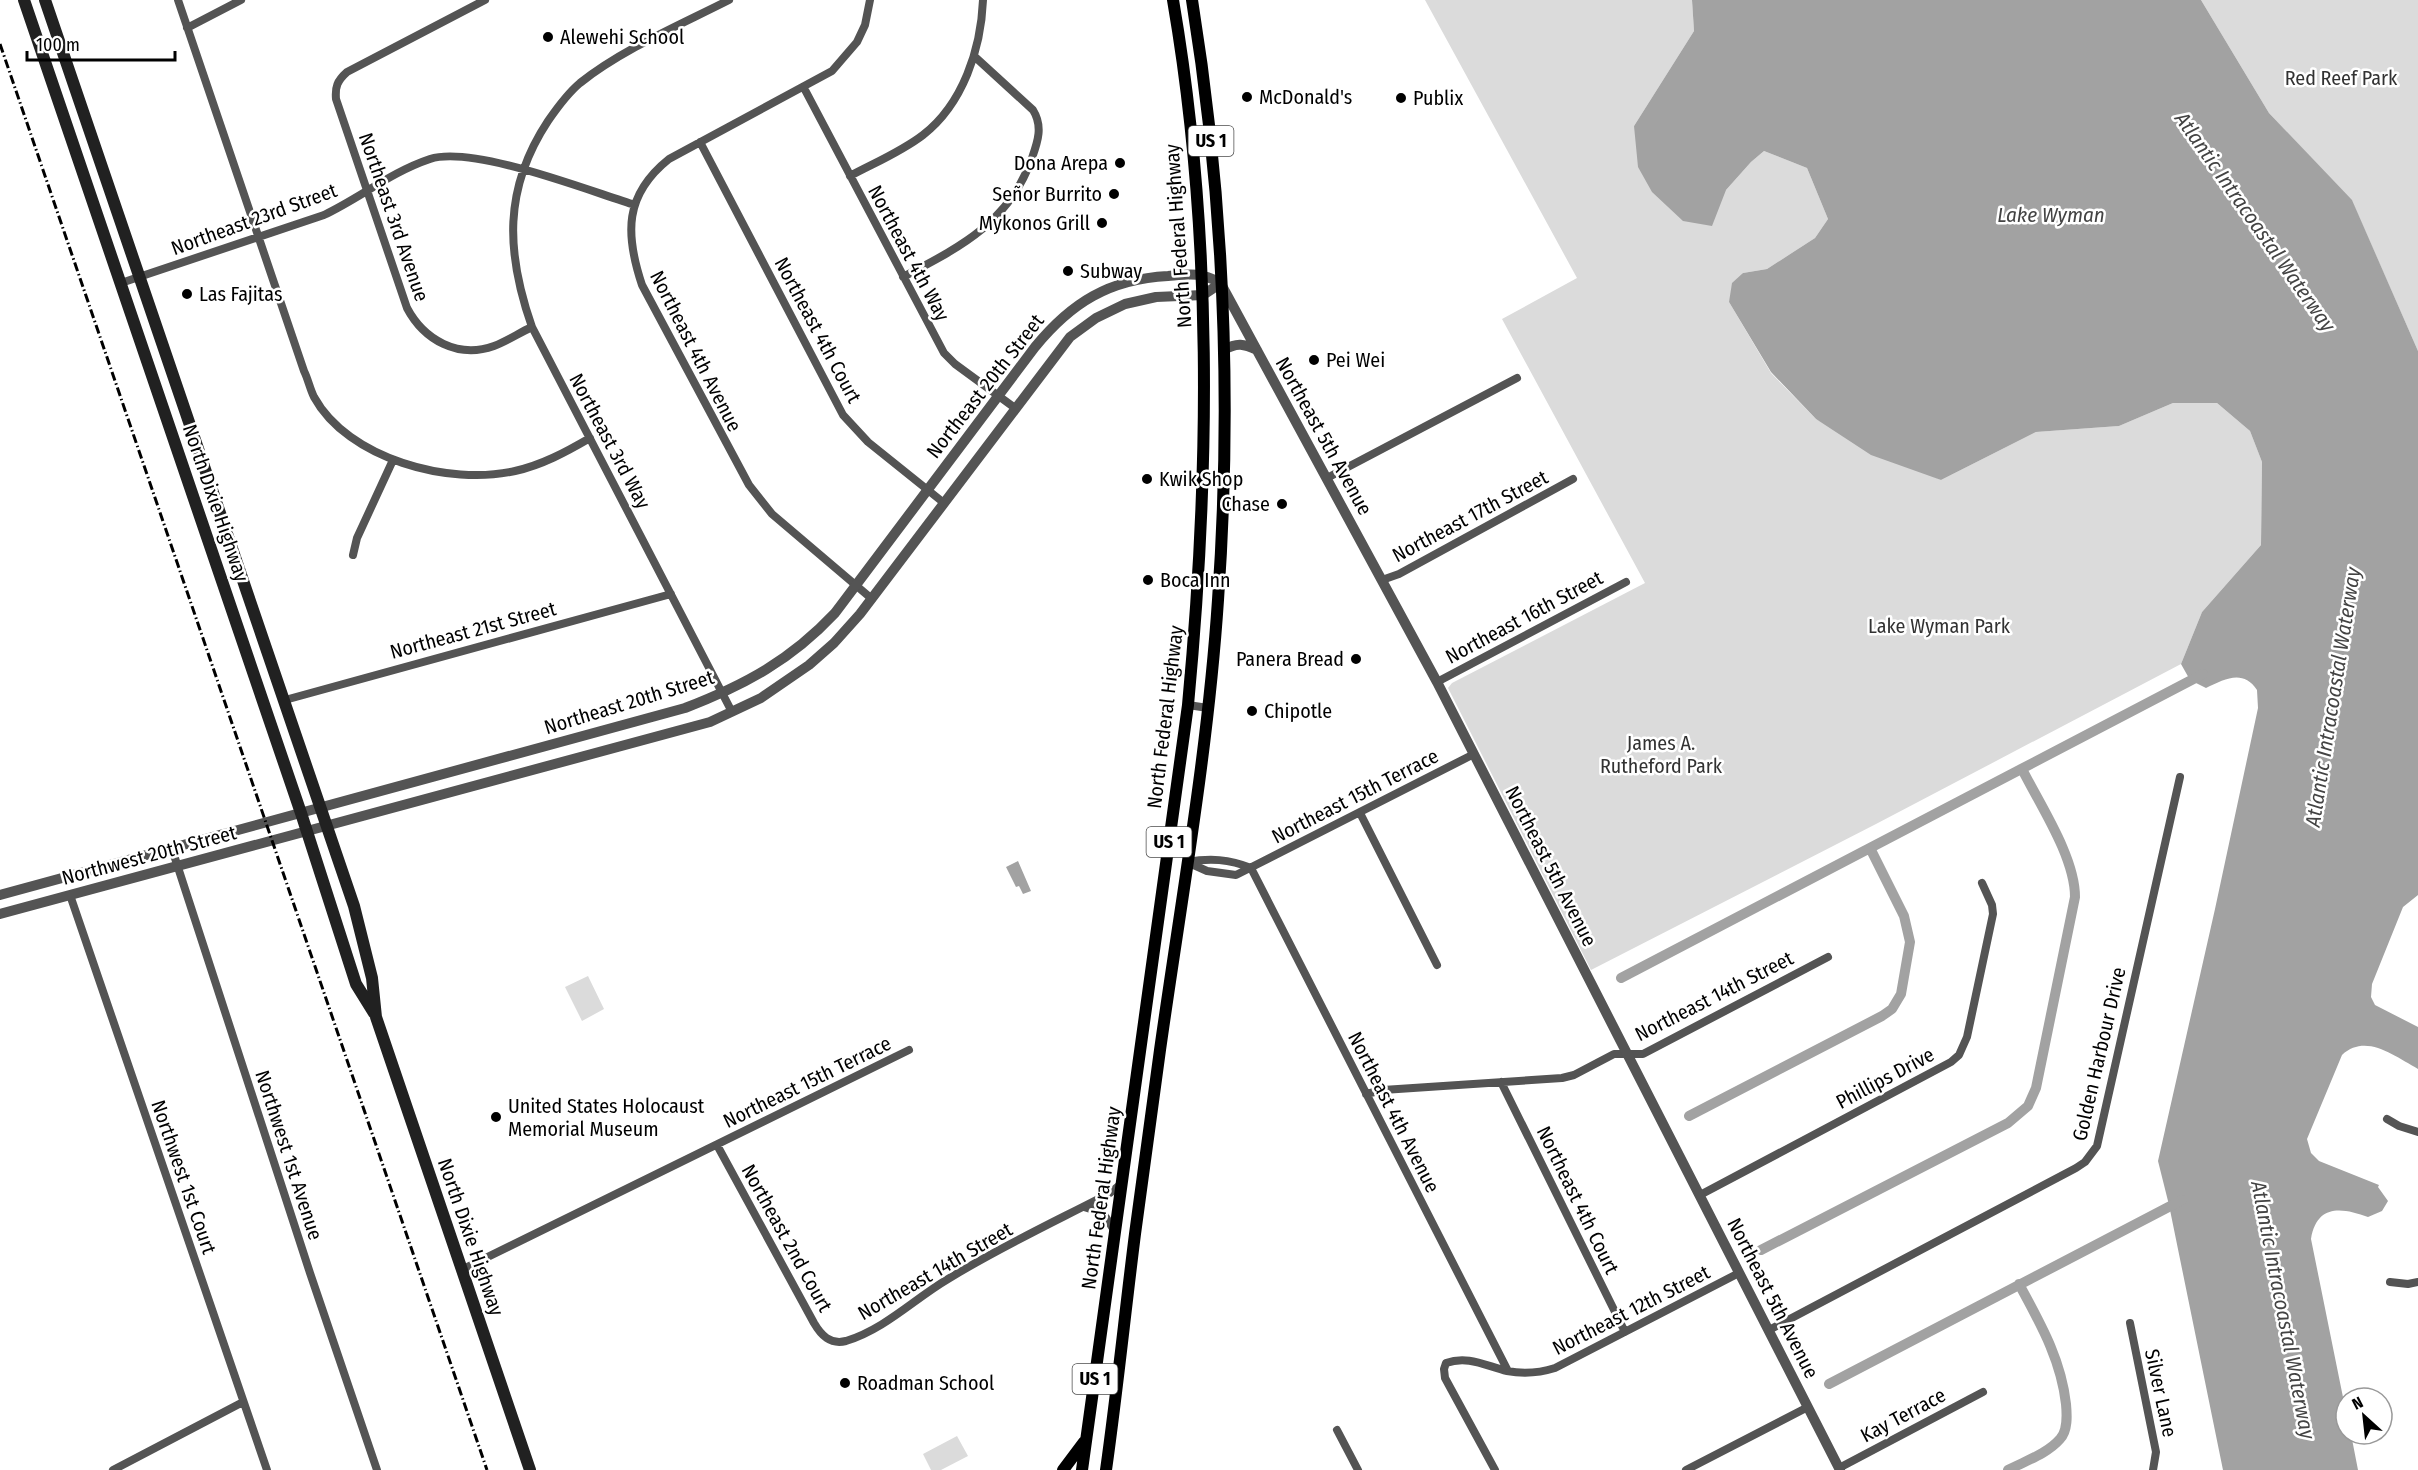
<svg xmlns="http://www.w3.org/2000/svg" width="2418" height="1470" viewBox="0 0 2418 1470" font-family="'Fira Sans Condensed',sans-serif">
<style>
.green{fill:#dbdbdb}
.water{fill:#a2a2a2}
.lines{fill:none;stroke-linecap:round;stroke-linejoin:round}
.canal{stroke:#a2a2a2;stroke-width:10}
.minor{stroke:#545454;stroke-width:8}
.tertiary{stroke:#545454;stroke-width:10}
.secondary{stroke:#212121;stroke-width:12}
.primary{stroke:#000;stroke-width:12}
.rail{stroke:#000;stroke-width:3;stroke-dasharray:9 3 1.5 3;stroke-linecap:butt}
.poi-dot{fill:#000;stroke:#fff;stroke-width:2}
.labels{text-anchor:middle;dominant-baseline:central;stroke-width:5;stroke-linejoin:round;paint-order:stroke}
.shield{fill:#fff;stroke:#4c4c4c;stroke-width:1.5}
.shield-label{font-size:18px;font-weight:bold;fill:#000}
.poi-label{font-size:20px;fill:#000;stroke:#fff;text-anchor:start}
.park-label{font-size:20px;fill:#323232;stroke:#fff}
.street-label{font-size:20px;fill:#000;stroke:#fff}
.water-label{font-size:21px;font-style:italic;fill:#434343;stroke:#fff}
</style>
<rect width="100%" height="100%" fill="#fff"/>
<path class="green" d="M1425,0H1692L1694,31L1634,126L1726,190L1751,162L1764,151L1807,168L1828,219L1815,238L1767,269L1743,273L1729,302L1771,373L1816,419L1941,480L2036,432L2119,426L2173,403H2217L2250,431L2262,462L2261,545L2202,612L2181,664L1876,824L1591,970L1448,688L1452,683L1645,583L1502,319L1577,278Z
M2201,0H2418V351L2352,201L2269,113Z
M588,976L604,1009L582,1021L565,987Z
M957,1436L968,1456L941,1470H931L923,1454Z"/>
<path class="water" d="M1692,0H2201L2269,113L2352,200L2418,351V895L2403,907L2372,984L2371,997L2375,1005L2418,1027V1069C2394,1056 2366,1033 2342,1055L2307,1139L2311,1153L2319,1161L2379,1185L2378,1187L2388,1201L2382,1211L2368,1217C2343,1208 2317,1203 2311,1239L2346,1412V1434H2351L2358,1470H2223L2169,1205L2158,1161L2215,909L2258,708L2257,690C2243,669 2225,679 2206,688L2190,680L2181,664L2202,612L2261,545L2262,462L2250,431L2217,403H2173L2119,426L2036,432L1941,480L1871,455L1816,419L1771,372L1729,302L1732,283L1743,273L1767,269L1815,238L1828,219L1807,168L1764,151L1751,162L1726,190L1712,226L1683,221L1652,192L1638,167L1634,126L1694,31Z
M1018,861L1031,891L1023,894L1019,886L1016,887L1006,867Z"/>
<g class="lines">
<path class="canal" d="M1621,978L2203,674
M1689,1116L1882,1016L1892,1009L1901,994L1910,942L1904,916L1870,848
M1761,1250L2008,1123L2028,1106L2036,1088L2075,897C2075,857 2040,805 2022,769
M1829,1384L2182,1200
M2008,1470C2025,1461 2047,1454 2060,1439C2068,1431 2067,1415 2066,1404C2061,1359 2040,1323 2019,1284"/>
<path class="minor" d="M178,0L304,371C308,379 310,389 314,397C348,459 449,486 515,471C542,465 566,452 590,438
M485,0L347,72C337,81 335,87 336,99L407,308C424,340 458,359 494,346C507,341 519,333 532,327
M729,0C680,25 623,49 580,83C568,93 557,108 548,121C503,189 506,253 532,327L732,712
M870,0L865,25L857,42L832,71L669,159C624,195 625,234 642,285L749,485L772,514L872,599
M187,28L241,0
M804,88L944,353L955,364L1015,408
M700,142L843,415L868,442L944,503
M850,176C874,163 901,152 923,135C963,104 981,49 983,0
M903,277C960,247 1009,223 1032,158C1038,141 1043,126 1033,110L974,56
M121,283L324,215C360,198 391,172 430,159C473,145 589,191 635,205
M1327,478L1517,378
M353,555L357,538L393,460
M1382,580L1399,574L1573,479
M1437,682L1626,582
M285,700L671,594
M1188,705L1208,708
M1360,813L1437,965
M172,849L310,1273L377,1470
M1187,862L1207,871L1236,875L1474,754
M1187,862C1210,858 1229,859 1251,868
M1251,868L1508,1371
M70,895L267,1470
M1501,1082L1625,1332
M1366,1094L1383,1090L1562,1078L1574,1075L1614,1054H1643L1828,957
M2387,1119L2399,1126L2418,1132
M717,1145L814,1323C821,1335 830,1345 846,1341C885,1329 914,1299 948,1279C1000,1247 1056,1221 1110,1193L1122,1183
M1700,1195L1951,1062L1959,1055L1967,1037L1993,914L1992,905L1982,883
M1084,1207L1103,1213L1114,1230
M461,1270L909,1050
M2390,1282L2408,1284L2418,1282
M2130,1323L2156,1452L2153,1470
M1769,1330L2076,1168L2085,1162L2097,1146L2180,777
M1337,1430L1358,1470
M1839,1468L1983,1392
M113,1470L243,1402
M1495,1470L1445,1378L1444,1369L1446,1363C1468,1355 1486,1366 1507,1371C1523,1374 1539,1373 1555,1368L1739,1273
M1686,1470L1808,1407"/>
<path class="tertiary" d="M1221,284L1437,682L1840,1470
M1224,350C1237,342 1244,344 1257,350
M0,895L685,708C745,685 791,660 835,613L1035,347C1071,303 1109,279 1168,276C1191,274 1199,272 1221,283
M0,914L710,722L761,698L809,665L834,643L860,614L1070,337L1096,318L1125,304L1156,297L1203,295L1221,283"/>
<path class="secondary" d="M24,0L301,813L356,984L374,1013
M45,0L354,906L372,978L376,1017L530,1470"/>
<path class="primary" d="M1063,1470L1084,1442
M1082,1470L1188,705C1210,471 1213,233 1173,0
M1106,1470C1117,1392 1125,1313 1135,1234C1143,1173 1152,1111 1160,1050C1181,901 1208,751 1218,600C1232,401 1224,198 1192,0"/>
<path class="rail" d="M0,44L487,1470"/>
</g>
<g class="poi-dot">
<circle cx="548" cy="37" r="6"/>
<circle cx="1247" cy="97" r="6"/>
<circle cx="1401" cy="98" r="6"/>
<circle cx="1120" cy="163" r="6"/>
<circle cx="1114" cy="194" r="6"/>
<circle cx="1102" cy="223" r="6"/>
<circle cx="1068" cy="271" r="6"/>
<circle cx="187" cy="294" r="6"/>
<circle cx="1314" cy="360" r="6"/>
<circle cx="1147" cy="479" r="6"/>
<circle cx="1282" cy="504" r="6"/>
<circle cx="1148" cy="580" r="6"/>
<circle cx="1356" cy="659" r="6"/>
<circle cx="1252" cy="711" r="6"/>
<circle cx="496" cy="1117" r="6"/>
<circle cx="845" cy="1383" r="6"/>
</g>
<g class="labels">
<g class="shield">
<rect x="1188.5" y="126" width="45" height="30" rx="4.5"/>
<rect x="1146.5" y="827" width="45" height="30" rx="4.5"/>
<rect x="1072.5" y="1364" width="45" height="30" rx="4.5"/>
</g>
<g class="shield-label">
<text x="1211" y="141">US 1</text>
<text x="1169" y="842">US 1</text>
<text x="1095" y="1379">US 1</text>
</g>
<g class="poi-label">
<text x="560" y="37">Alewehi School</text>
<text x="1259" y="97">McDonald's</text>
<text x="1413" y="98">Publix</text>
<text x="1108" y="163" text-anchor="end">Dona Arepa</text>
<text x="1102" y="194" text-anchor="end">Señor Burrito</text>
<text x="1090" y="223" text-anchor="end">Mykonos Grill</text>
<text x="1080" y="271">Subway</text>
<text x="199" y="294">Las Fajitas</text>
<text x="1326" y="360">Pei Wei</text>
<text x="1159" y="479">Kwik Shop</text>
<text x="1270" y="504" text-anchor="end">Chase</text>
<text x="1160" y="580">Boca Inn</text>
<text x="1344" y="659" text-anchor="end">Panera Bread</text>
<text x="1264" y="711">Chipotle</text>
<text x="508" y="1106">United States Holocaust<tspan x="508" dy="23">Memorial Museum</tspan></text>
<text x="857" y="1383">Roadman School</text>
</g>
<g class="park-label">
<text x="2341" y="78">Red Reef Park</text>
<text x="1939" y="626">Lake Wyman Park</text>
<text x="1661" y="743">James A.<tspan x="1661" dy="23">Rutheford Park</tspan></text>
</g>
<g class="street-label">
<text transform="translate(394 217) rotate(71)">Northeast 3rd Avenue</text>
<text transform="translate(254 219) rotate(-20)">Northeast 23rd Street</text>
<text transform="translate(1178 236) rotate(-94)">North Federal Highway</text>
<text transform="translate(909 253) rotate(62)">Northeast 4th Way</text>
<text transform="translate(818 330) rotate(62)">Northeast 4th Court</text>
<text transform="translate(696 351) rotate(63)">Northeast 4th Avenue</text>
<text transform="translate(985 386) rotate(-52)">Northeast 20th Street</text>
<text transform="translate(1324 436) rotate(61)">Northeast 5th Avenue</text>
<text transform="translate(610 441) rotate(62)">Northeast 3rd Way</text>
<text transform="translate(216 503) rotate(71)">North Dixie Highway</text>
<text transform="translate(1470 516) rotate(-28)">Northeast 17th Street</text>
<text transform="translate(1524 617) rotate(-28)">Northeast 16th Street</text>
<text transform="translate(473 630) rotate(-15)">Northeast 21st Street</text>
<text transform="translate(629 702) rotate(-17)">Northeast 20th Street</text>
<text transform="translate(1165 717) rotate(-83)">North Federal Highway</text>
<text transform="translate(1355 796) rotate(-27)">Northeast 15th Terrace</text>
<text transform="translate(149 855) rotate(-15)">Northwest 20th Street</text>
<text transform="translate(1551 866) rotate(63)">Northeast 5th Avenue</text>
<text transform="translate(1714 996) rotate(-27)">Northeast 14th Street</text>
<text transform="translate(2099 1054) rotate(-77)">Golden Harbour Drive</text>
<text transform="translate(1885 1078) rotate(-28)">Phillips Drive</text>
<text transform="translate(807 1082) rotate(-26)">Northeast 15th Terrace</text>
<text transform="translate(1394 1112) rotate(63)">Northeast 4th Avenue</text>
<text transform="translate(289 1155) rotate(72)">Northwest 1st Avenue</text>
<text transform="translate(184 1177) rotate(71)">Northwest 1st Court</text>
<text transform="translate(1101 1198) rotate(-82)">North Federal Highway</text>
<text transform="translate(1578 1200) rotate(64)">Northeast 4th Court</text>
<text transform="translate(471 1237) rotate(71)">North Dixie Highway</text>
<text transform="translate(787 1238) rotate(61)">Northeast 2nd Court</text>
<text transform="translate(935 1271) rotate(-30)">Northeast 14th Street</text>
<text transform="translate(1773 1298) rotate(63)">Northeast 5th Avenue</text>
<text transform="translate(1631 1310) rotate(-27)">Northeast 12th Street</text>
<text transform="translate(2161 1393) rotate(78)">Silver Lane</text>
<text transform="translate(1903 1415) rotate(-28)">Kay Terrace</text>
</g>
<g class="water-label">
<text x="2051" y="215">Lake Wyman</text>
<text transform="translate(2255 222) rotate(55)">Atlantic Intracoastal Waterway</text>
<text transform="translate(2333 697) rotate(-81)">Atlantic Intracoastal Waterway</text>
<text transform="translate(2283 1310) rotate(79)">Atlantic Intracoastal Waterway</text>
</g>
</g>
<g transform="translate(2364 1416) rotate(333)"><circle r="28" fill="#ffffff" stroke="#999999" stroke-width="1.5"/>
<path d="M0-4.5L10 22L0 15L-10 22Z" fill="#000000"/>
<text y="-9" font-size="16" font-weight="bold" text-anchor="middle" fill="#000000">N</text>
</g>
<path d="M27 51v9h148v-9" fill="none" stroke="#000000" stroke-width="3"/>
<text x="36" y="51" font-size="18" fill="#000000" stroke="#ffffff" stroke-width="4.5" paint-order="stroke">100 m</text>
</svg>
